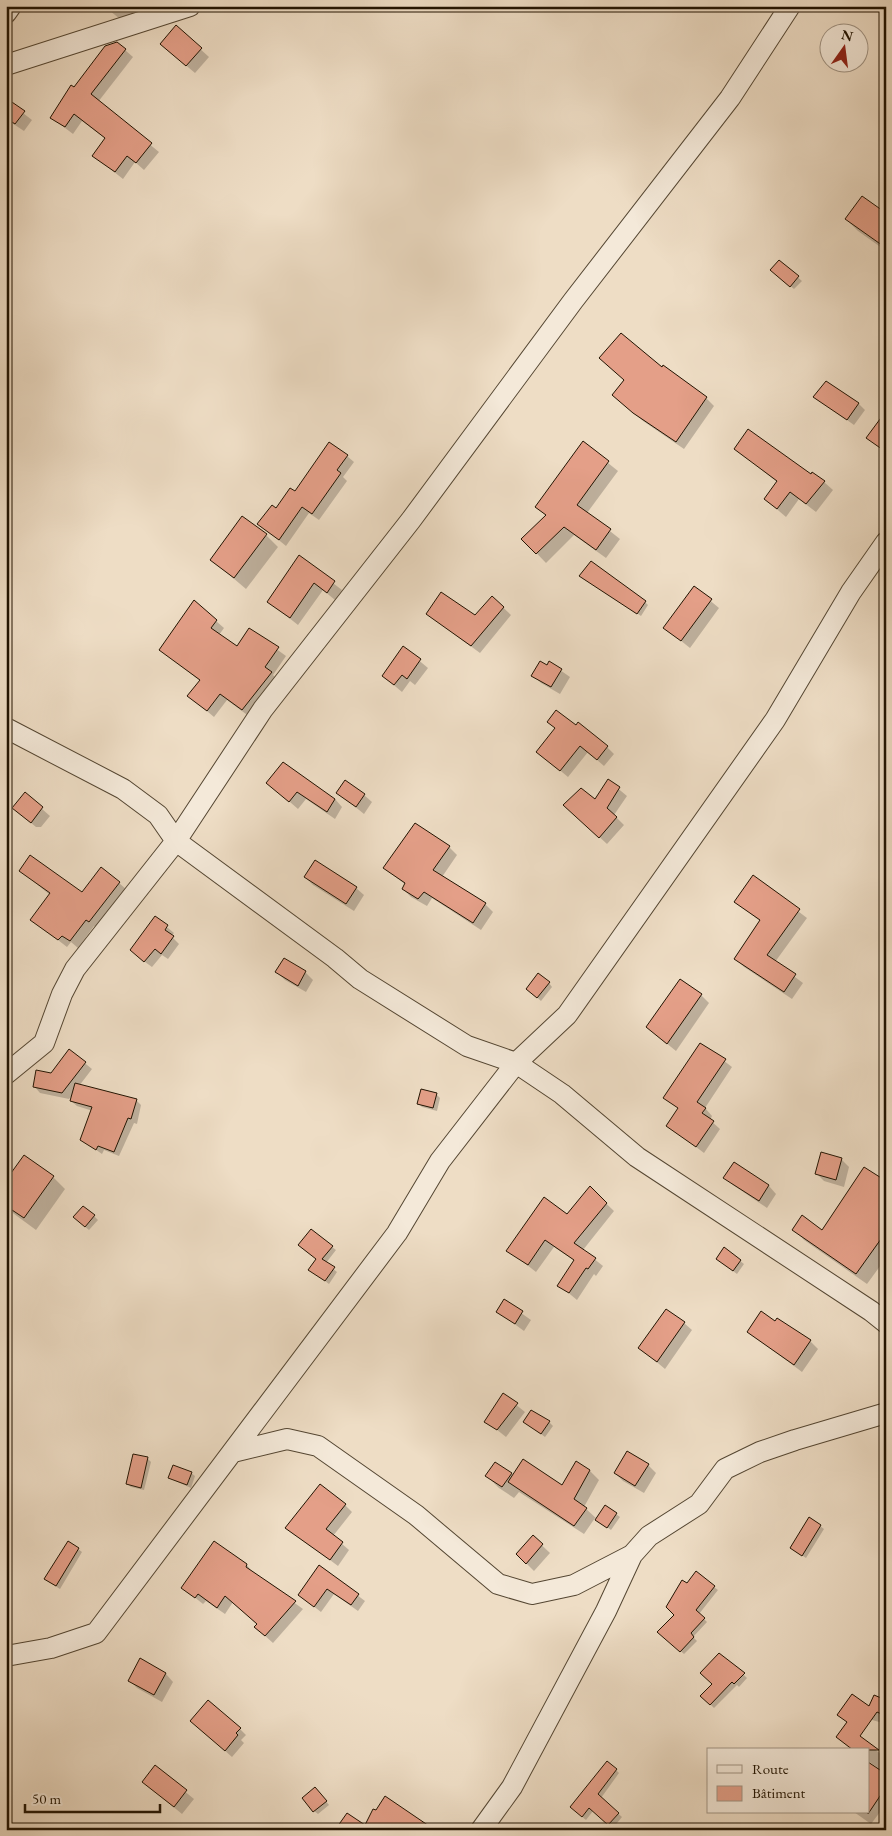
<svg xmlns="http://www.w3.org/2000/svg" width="892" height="1836" viewBox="0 0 892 1836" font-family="'EB Garamond',serif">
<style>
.shadow{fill:#0003}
.building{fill:#e49f88;stroke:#211301}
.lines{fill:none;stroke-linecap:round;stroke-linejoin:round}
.minor-casing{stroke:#544632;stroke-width:22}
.minor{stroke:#f4e9d9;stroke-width:20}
</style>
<rect width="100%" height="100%" fill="#eeddc5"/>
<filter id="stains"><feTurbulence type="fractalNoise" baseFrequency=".004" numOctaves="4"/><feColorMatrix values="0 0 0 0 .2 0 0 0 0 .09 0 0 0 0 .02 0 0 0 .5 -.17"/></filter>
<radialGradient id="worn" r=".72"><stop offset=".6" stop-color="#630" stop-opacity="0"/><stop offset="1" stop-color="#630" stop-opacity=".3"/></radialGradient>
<path class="shadow" d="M104,6H150L135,26L131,28Z
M176,27L209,57L195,73L169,51Z
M125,50L133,57L98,102L159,152L144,170L135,162L123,179L94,156L106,139L82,121L73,134L52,118L74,88Z
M6,100L32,120L24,131L6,119Z
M886,129V144L880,137Z
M886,214V251L858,231L846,219Z
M779,261L802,281L794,289L775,274Z
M662,369L706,398L714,406L684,449L643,421L621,402Z
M815,397L858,403L865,410L854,425Z
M583,443L618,471L587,513L620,539L606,558L574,535L546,563L523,539L546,516L537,507Z
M736,449L811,476L824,482L833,490L816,512L799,499L786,517L765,499L777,482Z
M347,456L354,462L343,477L347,481L319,520L309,513L286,546L259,524L295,493Z
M266,535L278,547L246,589L212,560Z
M299,557L342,590L335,600L323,590L298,625L269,602Z
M585,579L645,602L648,605L641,616Z
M695,588L719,608L690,648L665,628Z
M492,597L511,615L480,653L427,614L476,617Z
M216,621L224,628L219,635L237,648L249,629L286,656L273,675L279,681L250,717L227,700L214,717L189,696L200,681L161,650Z
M404,648L428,668L415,685L410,681L402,692L383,676Z
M550,663L570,677L560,694L541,683L533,675L547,667Z
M548,722L607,747L614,754L604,766L588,752L568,777L538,752L556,729Z
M609,781L627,796L614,815L624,825L607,844L572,812L595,800Z
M268,783L335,799L342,807L335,819L306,799L298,809Z
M338,793L364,795L372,802L364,814Z
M25,794L50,816L41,827H36L25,818Z
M449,847L457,855L442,877L485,904L493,912L481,930L432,898L427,906L411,897L403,889L406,885L384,868Z
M21,871L82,894L119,883L127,890L98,929L94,926L78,948L71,942L67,947L32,920L50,895Z
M305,877L356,888L364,895L354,911L313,885Z
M753,877L807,918L775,962L803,983L792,999L744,967L736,959L761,922L736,902Z
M156,918L174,933L171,936L179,944L168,959L162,955L152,967L138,957Z
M277,972H305L313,980L306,992L285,980Z
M549,983L552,987L541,1001L531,992Z
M701,995L709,1003L676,1051L655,1034Z
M702,1044L732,1067L705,1108L712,1116L710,1120L720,1129L704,1153L667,1125L683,1112L665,1098Z
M70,1051L92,1069L79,1086L136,1100L141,1105L137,1124L134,1123L119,1156L104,1150L102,1154L82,1140L93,1111L77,1106L71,1101L74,1093L69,1099L40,1093L34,1086L52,1074Z
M436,1094L440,1098L437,1111L422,1107L418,1103Z
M841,1159L849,1167L844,1187L824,1181L816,1173Z
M53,1177L65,1189L36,1230L6,1208V1182Z
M725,1177L769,1186L776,1194L767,1208L733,1185Z
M886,1183V1258L867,1284L804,1240L794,1229L823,1232Z
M590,1188L614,1211L583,1250L603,1266L596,1276L594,1274L577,1300L559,1285L575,1261L554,1247L536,1272L508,1250L567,1216Z
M94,1216L98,1220L89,1230L78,1221Z
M332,1247L336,1250L326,1263L337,1272L329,1284L310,1270Z
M725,1249L744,1264L737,1274L717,1259Z
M504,1301L531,1320L524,1331L497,1311Z
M684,1323L692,1330L665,1369L640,1348Z
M776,1323L810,1341L818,1349L802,1372L749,1332Z
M504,1395L525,1412L506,1437L486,1421Z
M525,1422H549L553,1426L545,1437Z
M147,1458L151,1462L144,1490L131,1487L127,1484Z
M576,1463L590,1471L599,1480L584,1507L597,1519L616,1514L620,1517L611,1530L595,1518L584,1534L519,1492L514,1498L499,1488L487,1476L511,1474L563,1486Z
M648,1465L656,1473L644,1493L623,1481L615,1473Z
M191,1473L195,1476L191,1488L169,1478Z
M345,1505L352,1512L333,1536L349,1550L338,1566L287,1528Z
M820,1526L824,1529L806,1558L791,1548Z
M533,1537L550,1553L534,1571L525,1562Z
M78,1549L82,1552L60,1589L49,1582L46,1579Z
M247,1565L253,1573L303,1609L273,1643L263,1634L259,1624L233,1602L225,1614L206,1601L203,1604L183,1588Z
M320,1567L365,1601L358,1611L334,1594L321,1612L299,1595Z
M687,1584L714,1587L718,1590L699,1614L707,1622L693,1637L697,1641L684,1654L663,1636L675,1615Z
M140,1660L166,1674L173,1682L162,1702L137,1688L129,1680Z
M733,1664L747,1678L739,1687L737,1685L714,1708L702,1696Z
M886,1701V1724L848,1713L869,1708Z
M198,1727L240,1729L246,1735L241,1740L244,1743L232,1757Z
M846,1727L886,1758V1804L871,1824L854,1812H868V1783L878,1768L868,1761V1750H852L838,1737Z
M155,1767L194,1799L182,1814L143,1782Z
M616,1770L619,1773L601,1798L622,1817L613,1828L593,1811L586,1820L575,1811Z
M319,1792L329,1805L318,1814L314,1811Z"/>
<path class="building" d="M176,25L202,48L186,66L160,44Z
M117,42L126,49L91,94L152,143L136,163L127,156L115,172L92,156L105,138L74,114L65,127L50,118L71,85L74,87L105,46Z
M6,98L25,111L15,124L6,118Z
M862,196L886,213V248L845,219Z
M779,260L799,276L790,287L770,270Z
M621,333L662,367L663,365L707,397L676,442L633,413L612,395L624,380L599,358Z
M826,381L859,403L847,420L813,397Z
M886,411V452L866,438Z
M748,429L811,474L812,472L825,481L806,504L790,492L777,509L764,499L777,481L734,449Z
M583,441L609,461L577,505L611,529L596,550L564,527L536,554L521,539L546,515L535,507Z
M329,442L348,455L337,470L341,473L312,514L302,507L279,540L257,524L272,505L276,508L290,488L295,491Z
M242,516L267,534L234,578L210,560Z
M299,555L335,581L327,593L314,583L290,618L267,602Z
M591,561L646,601L637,614L579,576Z
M694,586L712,599L681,641L663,628Z
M441,592L475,615L492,596L504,607L471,646L426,614Z
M194,600L217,620L211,628L237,646L249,628L279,647L265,667L272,672L242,710L220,694L207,711L187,696L200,680L159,650Z
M403,646L421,659L407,679L402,675L394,685L382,676Z
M540,661L547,665L549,661L562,669L551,687L531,676Z
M556,710L576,725L578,722L608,746L597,760L580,746L560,771L536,752L555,728L547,722Z
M283,762L335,799L327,812L297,792L289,802L266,783Z
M608,779L620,787L607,808L617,817L599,838L563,805L581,788L595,799Z
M345,780L365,794L356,807L336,793Z
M25,792L43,807L31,823L12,808Z
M415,823L450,846L433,870L486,903L473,923L424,892L418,899L402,889L405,883L383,868Z
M30,855L82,892L101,867L120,882L89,922L86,920L70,941L62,936L58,940L30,920L50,893L19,871Z
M315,860L357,887L346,904L304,877Z
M753,875L800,909L767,955L796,974L784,992L734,959L760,920L734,902Z
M155,916L168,925L165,930L174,936L161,954L155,949L144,962L130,950Z
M284,958L306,971L298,986L275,972Z
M538,973L550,982L537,998L526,989Z
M680,979L702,994L667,1044L646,1027Z
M700,1043L726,1059L697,1102L706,1108L702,1113L714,1121L696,1147L666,1126L678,1108L663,1098Z
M69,1049L86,1062L62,1093L33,1087L36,1070L51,1073Z
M75,1083L137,1099L131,1119L128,1118L114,1152L98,1146L96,1150L80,1140L92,1107L70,1101Z
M421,1089L437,1093L433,1108L417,1104Z
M821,1152L842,1158L836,1180L815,1174Z
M24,1155L54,1176L24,1218L6,1206V1180Z
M734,1162L769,1185L759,1201L723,1178Z
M864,1167L886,1181V1232L856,1274L792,1230L802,1215L822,1230Z
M590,1186L607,1203L574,1243L596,1258L588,1269L586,1268L569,1293L557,1286L574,1260L545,1240L528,1265L506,1251L544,1197L567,1214Z
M83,1206L95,1215L85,1227L73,1217Z
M311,1229L333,1246L322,1259L335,1267L325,1281L308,1270L316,1259L298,1245Z
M724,1247L741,1260L733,1271L716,1259Z
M504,1299L523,1311L515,1324L496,1312Z
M666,1309L685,1322L657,1362L638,1348Z
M761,1311L775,1321L777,1318L811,1340L794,1365L747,1332Z
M503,1393L518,1403L497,1430L484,1422Z
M531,1410L550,1421L541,1434L523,1422Z
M627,1451L649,1464L635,1486L614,1473Z
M133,1454L148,1457L141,1488L126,1484Z
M523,1459L562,1485L576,1461L590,1470L574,1499L587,1508L574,1526L508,1482Z
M495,1462L512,1473L502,1487L485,1476Z
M173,1465L192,1472L187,1485L168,1478Z
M320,1484L346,1504L326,1529L343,1542L330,1560L285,1528Z
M605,1505L617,1513L607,1528L595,1520Z
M809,1517L821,1525L802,1556L790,1548Z
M533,1535L543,1544L526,1564L516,1554Z
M68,1541L79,1548L56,1586L44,1579Z
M214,1541L247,1564L246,1567L296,1601L265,1636L254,1627L257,1624L225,1596L217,1608L198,1594L195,1598L181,1588Z
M319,1565L359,1594L351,1605L327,1589L314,1607L298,1595Z
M696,1571L715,1586L696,1610L705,1618L691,1633L694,1637L680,1652L657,1632L674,1615L666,1607L682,1580L687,1583Z
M719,1653L745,1673L734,1684L732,1682L710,1705L700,1696L712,1684L700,1673Z
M140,1658L166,1673L154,1695L128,1681Z
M852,1694L869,1706L874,1695L886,1700V1716L877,1712L860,1736L879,1750H853L836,1737L847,1722L837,1715Z
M208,1700L241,1728L236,1733L238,1735L225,1751L190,1721Z
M607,1761L617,1769L598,1794L619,1813L608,1825L589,1808L582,1817L570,1807Z
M868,1762L886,1774V1787L868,1814Z
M155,1765L187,1790L174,1807L142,1782Z
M315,1787L327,1801L313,1812L302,1798Z
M385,1796L435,1830H335L347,1813L365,1825L373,1809L376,1810Z"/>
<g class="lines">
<g class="minor-casing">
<path id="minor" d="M6,13L11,6
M6,65L190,6
M6,728L123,789L158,815L176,841L335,958L360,979L467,1046L516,1063L562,1094L637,1157L871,1311L886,1323
M6,1074L44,1043L62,994L75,969L176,841L263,709L411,520L573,301L730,98L790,6
M233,1452L287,1439L318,1446L416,1515L498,1584L532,1594L574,1585L632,1555
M6,1656L51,1648L96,1633L397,1233L440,1161L516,1063L567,1015L775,720L851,592L886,542
M481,1830L512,1787L606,1611L632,1555L649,1536L699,1504L725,1469L760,1452L795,1440L886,1413"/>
</g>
<use href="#minor" class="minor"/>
</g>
<rect width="892" height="1836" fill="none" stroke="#eeddc5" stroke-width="25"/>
<rect x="8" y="8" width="877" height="1821" fill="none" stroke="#211301" stroke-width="2.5"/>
<rect x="12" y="12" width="867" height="1811" fill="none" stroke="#211301"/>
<rect x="707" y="1748" width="162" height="65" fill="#f4e9d9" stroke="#a09383"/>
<rect x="717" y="1765" width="25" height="8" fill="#f4e9d9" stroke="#a09383"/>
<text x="752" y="1774" font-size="15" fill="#211301">Route</text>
<rect x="717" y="1786" width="25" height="15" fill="#e49f88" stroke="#a09383"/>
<text x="752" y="1798" font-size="15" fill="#211301">Bâtiment</text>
<g transform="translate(844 48) rotate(14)"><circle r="24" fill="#f4e9d9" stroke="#a09383"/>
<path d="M0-4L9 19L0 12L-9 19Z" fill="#8f2418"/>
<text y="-8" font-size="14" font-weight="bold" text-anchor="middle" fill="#211301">N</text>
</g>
<path d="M25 1804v8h135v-8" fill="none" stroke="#211301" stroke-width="2.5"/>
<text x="32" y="1804" font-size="15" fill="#211301" stroke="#f4e9d9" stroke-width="4" paint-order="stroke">50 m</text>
<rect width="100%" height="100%" filter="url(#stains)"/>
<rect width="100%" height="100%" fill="url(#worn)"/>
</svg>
